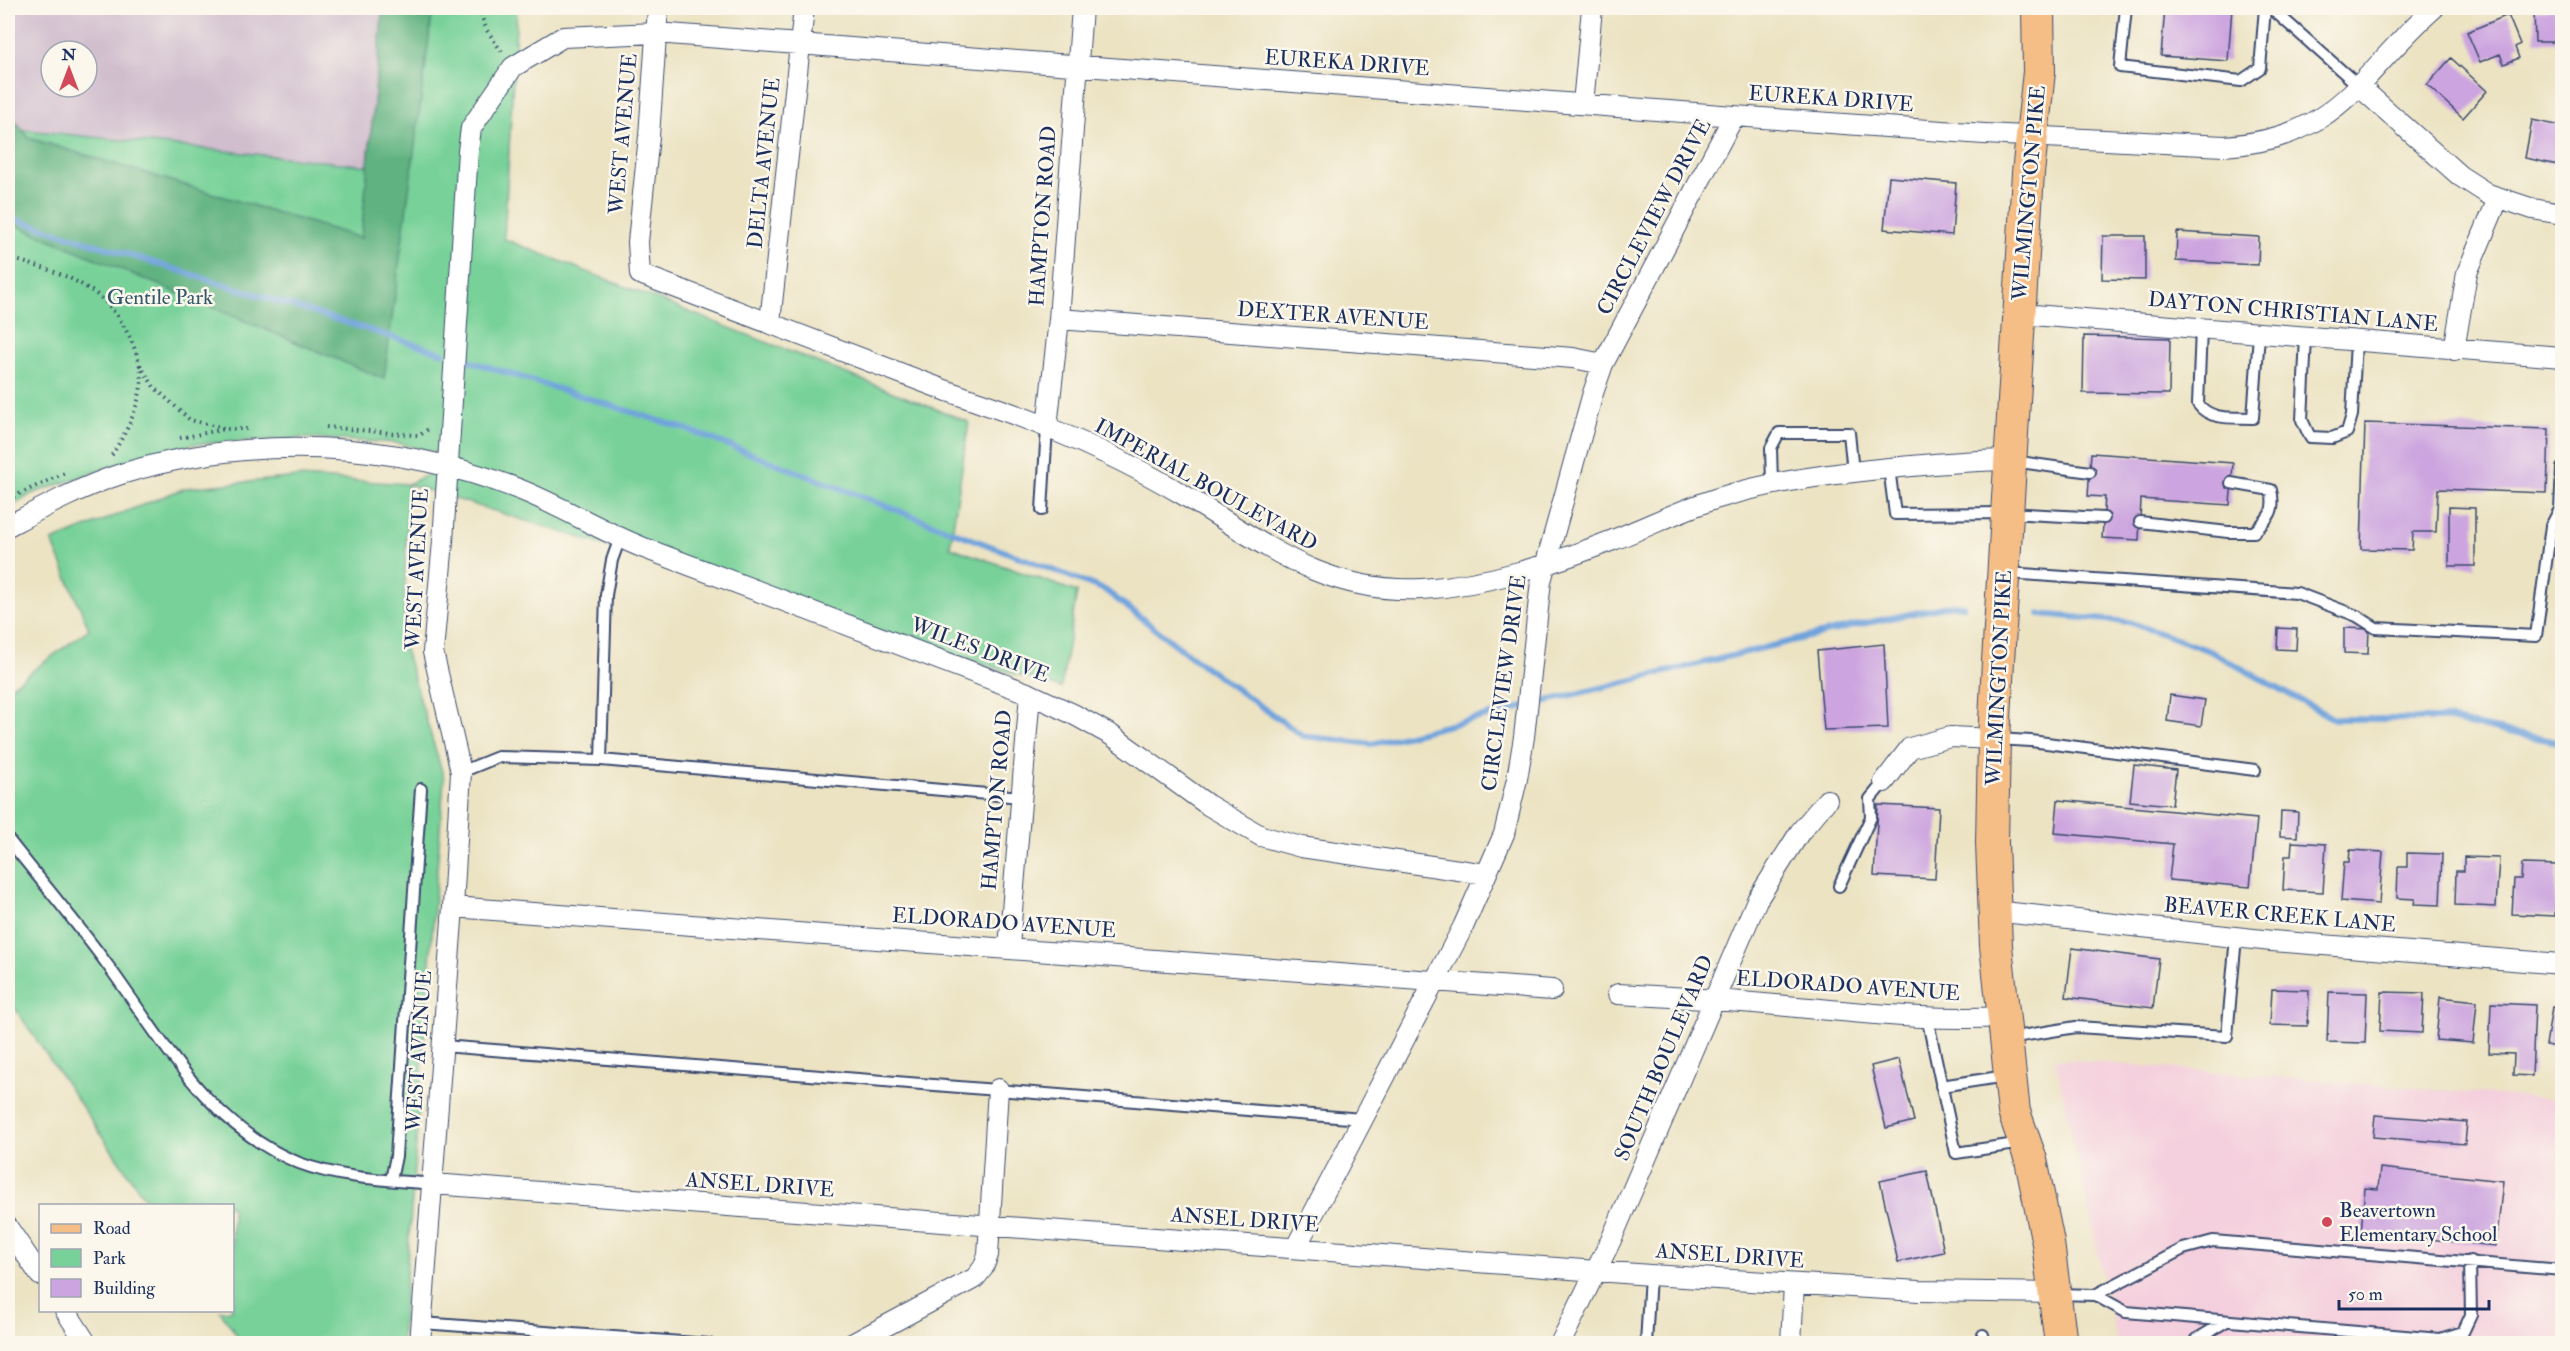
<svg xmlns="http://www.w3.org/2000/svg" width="2570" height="1351" viewBox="0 0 2570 1351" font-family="'IM FELL Double Pica',serif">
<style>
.built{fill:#f4cfdd}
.industrial{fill:#d0bdcd;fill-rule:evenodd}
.green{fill:#77d198;stroke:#49807b;stroke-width:1.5}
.forest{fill:#61b380;stroke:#3e716f;stroke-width:1.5}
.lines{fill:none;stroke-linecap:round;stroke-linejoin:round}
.stream{stroke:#70a3dc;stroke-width:6}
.building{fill:#cca4df}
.lane-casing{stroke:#3a4a6d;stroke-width:14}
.street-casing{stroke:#3a4a6d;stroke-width:22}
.primary-casing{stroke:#3a4a6d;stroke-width:34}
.path{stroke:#3a4a6d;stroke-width:4;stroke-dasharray:1.5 4.5;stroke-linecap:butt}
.lane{stroke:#fff;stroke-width:10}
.street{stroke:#fff;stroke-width:20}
.primary{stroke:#f6be87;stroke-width:32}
.poi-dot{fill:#d1495b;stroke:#fbf7ec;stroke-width:2}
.labels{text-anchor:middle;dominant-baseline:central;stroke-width:5;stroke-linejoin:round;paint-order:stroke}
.street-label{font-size:21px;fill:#1b2f5e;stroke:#fbf7ec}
.park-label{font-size:21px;fill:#32586c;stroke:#fbf7ec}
.poi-label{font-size:21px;fill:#1b2f5e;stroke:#fbf7ec;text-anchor:start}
</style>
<rect width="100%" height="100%" fill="#fbf7ec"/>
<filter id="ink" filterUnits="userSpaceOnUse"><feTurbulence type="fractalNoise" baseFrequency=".0167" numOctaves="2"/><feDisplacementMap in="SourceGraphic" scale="12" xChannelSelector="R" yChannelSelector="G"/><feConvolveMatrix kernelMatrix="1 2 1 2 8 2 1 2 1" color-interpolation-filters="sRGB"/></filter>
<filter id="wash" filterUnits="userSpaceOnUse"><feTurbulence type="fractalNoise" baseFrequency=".008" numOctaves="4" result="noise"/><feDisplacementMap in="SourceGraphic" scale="24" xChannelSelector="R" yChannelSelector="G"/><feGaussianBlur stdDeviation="1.35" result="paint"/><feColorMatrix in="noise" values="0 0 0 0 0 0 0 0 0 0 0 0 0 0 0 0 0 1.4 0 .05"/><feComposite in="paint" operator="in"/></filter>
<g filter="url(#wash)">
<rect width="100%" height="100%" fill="#ece3c3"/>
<path class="built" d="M2055,1059L2562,1100V1343H2118Z"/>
<path class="industrial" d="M8,8H383L362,238L29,138L8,111ZM51,51H87V87H51Z"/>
<path class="green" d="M383,8H517L504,239L969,422L950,547L1077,592L1061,688L408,484L403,643L444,778L401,1343H242L220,1311L232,1310V1206L149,1205L8,998V689L89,629L52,541L185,488L298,477L408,484L447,466L438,453L397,443L302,438L195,444L118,464L31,494L8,509V128L368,166Z"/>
<path class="forest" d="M383,8H433L384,379L8,222V111L29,138L361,238Z"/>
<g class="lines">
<path class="stream" d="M8,217L443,353
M466,360L686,429L1105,590L1201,664L1303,736L1372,744L1857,625L1953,605L1963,606
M2040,614L2129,622L2210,651L2334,719H2444L2562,743"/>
</g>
<g id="blocks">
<path class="building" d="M2165,8H2232L2228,61L2161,56Z
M2554,8H2562V42H2535L2534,10H2554Z
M2508,15L2520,44L2515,47L2519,58L2504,64L2500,54L2480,62L2467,32Z
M2451,58L2487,91L2463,118L2427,85Z
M2532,120L2562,126L2558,165L2525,158Z
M1889,177L1956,183L1952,235L1884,229Z
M2177,232L2259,237L2258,265L2176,261Z
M2103,236H2145V280L2102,279Z
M2084,336L2170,338L2169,394L2083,393Z
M2365,423L2549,429L2547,493L2438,489L2436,532H2413L2412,550L2361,549Z
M2091,453L2233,463L2230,505L2141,499L2139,540L2102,538L2105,497L2088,496Z
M2449,507L2475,508V566H2449Z
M2278,628L2297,629L2296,650L2277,649Z
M2344,628L2369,629L2368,654L2344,653Z
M1884,644L1888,728L1824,730L1817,651Z
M2170,695L2205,700L2201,726L2167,721Z
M2134,765L2176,770L2172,805L2130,801Z
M2058,800L2257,819L2250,887L2169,880L2173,844L2055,833Z
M1878,805L1939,808L1935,879L1874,876Z
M2281,811L2298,812L2297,837L2280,836Z
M2292,842L2326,844L2323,892L2283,890L2285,856H2291Z
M2350,850L2383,852L2379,904L2341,901L2344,862H2349Z
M2407,853L2442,854L2440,905L2414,904L2415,899L2397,898L2398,867H2407Z
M2464,857L2499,858L2496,907L2455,905L2456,871H2464Z
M2522,864L2557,865L2555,916L2512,914L2514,879H2521Z
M2072,948L2159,959L2153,1008L2066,997Z
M2272,989L2309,990L2308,1026L2270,1025Z
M2329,992L2367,993L2365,1043L2327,1042Z
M2382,992L2424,993L2422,1033L2380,1031Z
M2440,997L2477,1001L2473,1043L2436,1040Z
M2491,1003L2535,1005L2532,1076L2513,1075L2514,1054L2489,1053Z
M2552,1007L2562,1009V1048L2546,1045Z
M1899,1059L1914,1121L1886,1128L1871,1066Z
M2375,1115L2467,1122L2465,1144L2373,1137Z
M2380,1168L2503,1181L2496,1246L2361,1232L2365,1188L2378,1189Z
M1927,1171L1944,1252L1898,1262L1880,1181Z"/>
</g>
</g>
<g filter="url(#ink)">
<use href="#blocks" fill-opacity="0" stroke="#3a4a6d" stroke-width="1.5"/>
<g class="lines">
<g class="lane-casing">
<path id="lane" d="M2126,8L2120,67L2241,81L2260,68L2265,8
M2271,8L2360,87
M2201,329L2198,404C2210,421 2234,417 2253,418L2259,334
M2306,337L2302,420L2310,437L2332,438L2347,432L2352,415L2356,342
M2013,461L2090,472
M1889,468L1895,514L2007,513L2104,518
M1772,483L1771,448L1779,433H1849L1853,472
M1042,510L1047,427
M2140,522L2228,532H2254C2269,518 2276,511 2271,490L2231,483
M2007,573L2297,593L2357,616L2376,628L2536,636L2551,526L2560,509L2562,468
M1996,739L2031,741L2255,770
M601,760L606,595L612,560L620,538
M461,772L498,757L601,760L1021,797
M8,839C41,881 77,923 109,967C163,1041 209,1127 299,1163C341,1179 389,1180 433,1184
M1839,886L1871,817L1870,799L1884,782
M1927,1017L1956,1153L2022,1143
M2009,1038L2076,1027L2227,1036L2236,937
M443,1046L1362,1119
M1941,1086L2006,1076
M391,1180L396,1156L399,1110L421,789
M2057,1294L2095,1295L2183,1249L2213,1241L2562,1270
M2095,1295L2126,1312L2440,1339L2463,1332L2471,1315L2470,1261
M422,1323L709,1344
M1983,1335L1985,1344
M1646,1344L1650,1275
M2195,1344L2197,1339L2225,1322"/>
</g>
<g class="street-casing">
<path id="street" d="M658,8L649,136L638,242L640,274C738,312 836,349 934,386C973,401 1013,412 1051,429C1096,448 1140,469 1182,494C1263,542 1322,594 1422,589C1488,585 1552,564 1613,540C1647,527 1680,510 1715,499C1769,482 1823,475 1880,469C1924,465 1967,460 2011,460
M2360,87L2460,176L2488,194L2533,209L2562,214
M1583,104L1592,8
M2020,314L2562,357
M1059,319L1573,358L1603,364
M770,322L804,8
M2454,350L2467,273L2498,199
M1047,427L1059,319L1082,8
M8,526C44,507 81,487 121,474C251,434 394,440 521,490C563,507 601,531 644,548C772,597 901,645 1030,694L1073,714L1111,735L1208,805L1261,836L1301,847L1486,874
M1884,782L1910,748L1950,737L1994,739
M453,907L1552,990
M1994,911L2272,941L2562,964
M1009,947L1030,694
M1618,994C1678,997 1737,1001 1797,1007C1866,1013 1934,1021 2003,1017
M433,1184L1650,1275L1919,1291L2054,1293
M8,1228L40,1275
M1296,1247L1463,927L1504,834L1517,779L1524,737L1541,581L1593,393L1603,364L1734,116
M65,1310L87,1344
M420,1344L453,907L461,772L433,652L443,541L468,151L471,128L513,67L563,37L656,33L1734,116L1984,134L2224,146C2342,138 2357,76 2434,8
M852,1344L975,1278L983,1268L988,1255L998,1089
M1560,1344L1611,1240L1757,900L1800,832L1827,800
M1791,1344L1794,1284"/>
</g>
<g class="primary-casing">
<path id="primary" d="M2038,8L2039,72L2028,173L1998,661L1994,739L1992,843L1996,946L2014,1112L2031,1160L2048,1243L2061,1344"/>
</g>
<path class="path" d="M479,8L486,29L502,52
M8,257C30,265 56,270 77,282C84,286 93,291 100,297C121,314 145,359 141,386C137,413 124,436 110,458
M140,365L154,387L190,420L224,428
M326,427L413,435H420L430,428
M180,438L225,429H247
M8,499L67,472"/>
<use href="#lane" class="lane"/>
<use href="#street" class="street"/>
<use href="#primary" class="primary"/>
</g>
</g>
<circle class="poi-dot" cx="2327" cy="1222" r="6"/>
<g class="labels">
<g class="street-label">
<text transform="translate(1347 63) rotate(4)">EUREKA DRIVE</text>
<text transform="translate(1831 99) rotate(4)">EUREKA DRIVE</text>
<text transform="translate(623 134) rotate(-85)">WEST AVENUE</text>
<text transform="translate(764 163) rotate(-84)">DELTA AVENUE</text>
<text transform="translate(2029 193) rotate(-85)">WILMINGTON PIKE</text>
<text transform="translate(1043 216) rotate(-86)">HAMPTON ROAD</text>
<text transform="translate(1654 217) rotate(-62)">CIRCLEVIEW DRIVE</text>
<text transform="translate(2293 312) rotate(5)">DAYTON CHRISTIAN LANE</text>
<text transform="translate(1333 316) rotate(4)">DEXTER AVENUE</text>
<text transform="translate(1206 485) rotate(29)">IMPERIAL BOULEVARD</text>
<text transform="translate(417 569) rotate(-87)">WEST AVENUE</text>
<text transform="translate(980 650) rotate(21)">WILES DRIVE</text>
<text transform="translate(1999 678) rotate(-87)">WILMINGTON PIKE</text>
<text transform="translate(1504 683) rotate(-82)">CIRCLEVIEW DRIVE</text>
<text transform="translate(997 800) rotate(-85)">HAMPTON ROAD</text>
<text transform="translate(2280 915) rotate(5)">BEAVER CREEK LANE</text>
<text transform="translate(1004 923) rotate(4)">ELDORADO AVENUE</text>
<text transform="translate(1848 986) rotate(4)">ELDORADO AVENUE</text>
<text transform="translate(419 1051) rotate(-86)">WEST AVENUE</text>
<text transform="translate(1664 1058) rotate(-67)">SOUTH BOULEVARD</text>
<text transform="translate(760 1185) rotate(4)">ANSEL DRIVE</text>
<text transform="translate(1245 1220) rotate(4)">ANSEL DRIVE</text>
<text transform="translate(1730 1256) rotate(4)">ANSEL DRIVE</text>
</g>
<g class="park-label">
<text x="160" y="297">Gentile Park</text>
</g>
<g class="poi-label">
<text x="2339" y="1210">Beavertown<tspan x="2339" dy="24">Elementary School</tspan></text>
</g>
</g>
<rect width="2570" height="1351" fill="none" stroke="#fbf7ec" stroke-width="30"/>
<rect x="39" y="1204" width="195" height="108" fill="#fbf7ec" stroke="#a1a7b3" stroke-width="1.5"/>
<rect x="51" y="1224" width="30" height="9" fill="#f6be87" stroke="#a1a7b3" stroke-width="1.5"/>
<text x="93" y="1234" font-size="18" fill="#1b2f5e">Road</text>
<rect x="51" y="1249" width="30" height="18" fill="#77d198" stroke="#a1a7b3" stroke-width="1.5"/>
<text x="93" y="1264" font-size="18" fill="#1b2f5e">Park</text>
<rect x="51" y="1279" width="30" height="18" fill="#cca4df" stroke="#a1a7b3" stroke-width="1.5"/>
<text x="93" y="1294" font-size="18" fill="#1b2f5e">Building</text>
<g transform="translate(69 69)"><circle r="28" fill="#fbf7ec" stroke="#a1a7b3" stroke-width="1.5"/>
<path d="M0-4.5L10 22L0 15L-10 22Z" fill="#d1495b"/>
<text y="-9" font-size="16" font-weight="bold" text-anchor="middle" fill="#1b2f5e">N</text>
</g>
<path d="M2339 1300v9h150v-9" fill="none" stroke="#1b2f5e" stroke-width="3"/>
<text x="2348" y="1300" font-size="18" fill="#1b2f5e" stroke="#fbf7ec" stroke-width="4.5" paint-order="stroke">50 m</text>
</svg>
